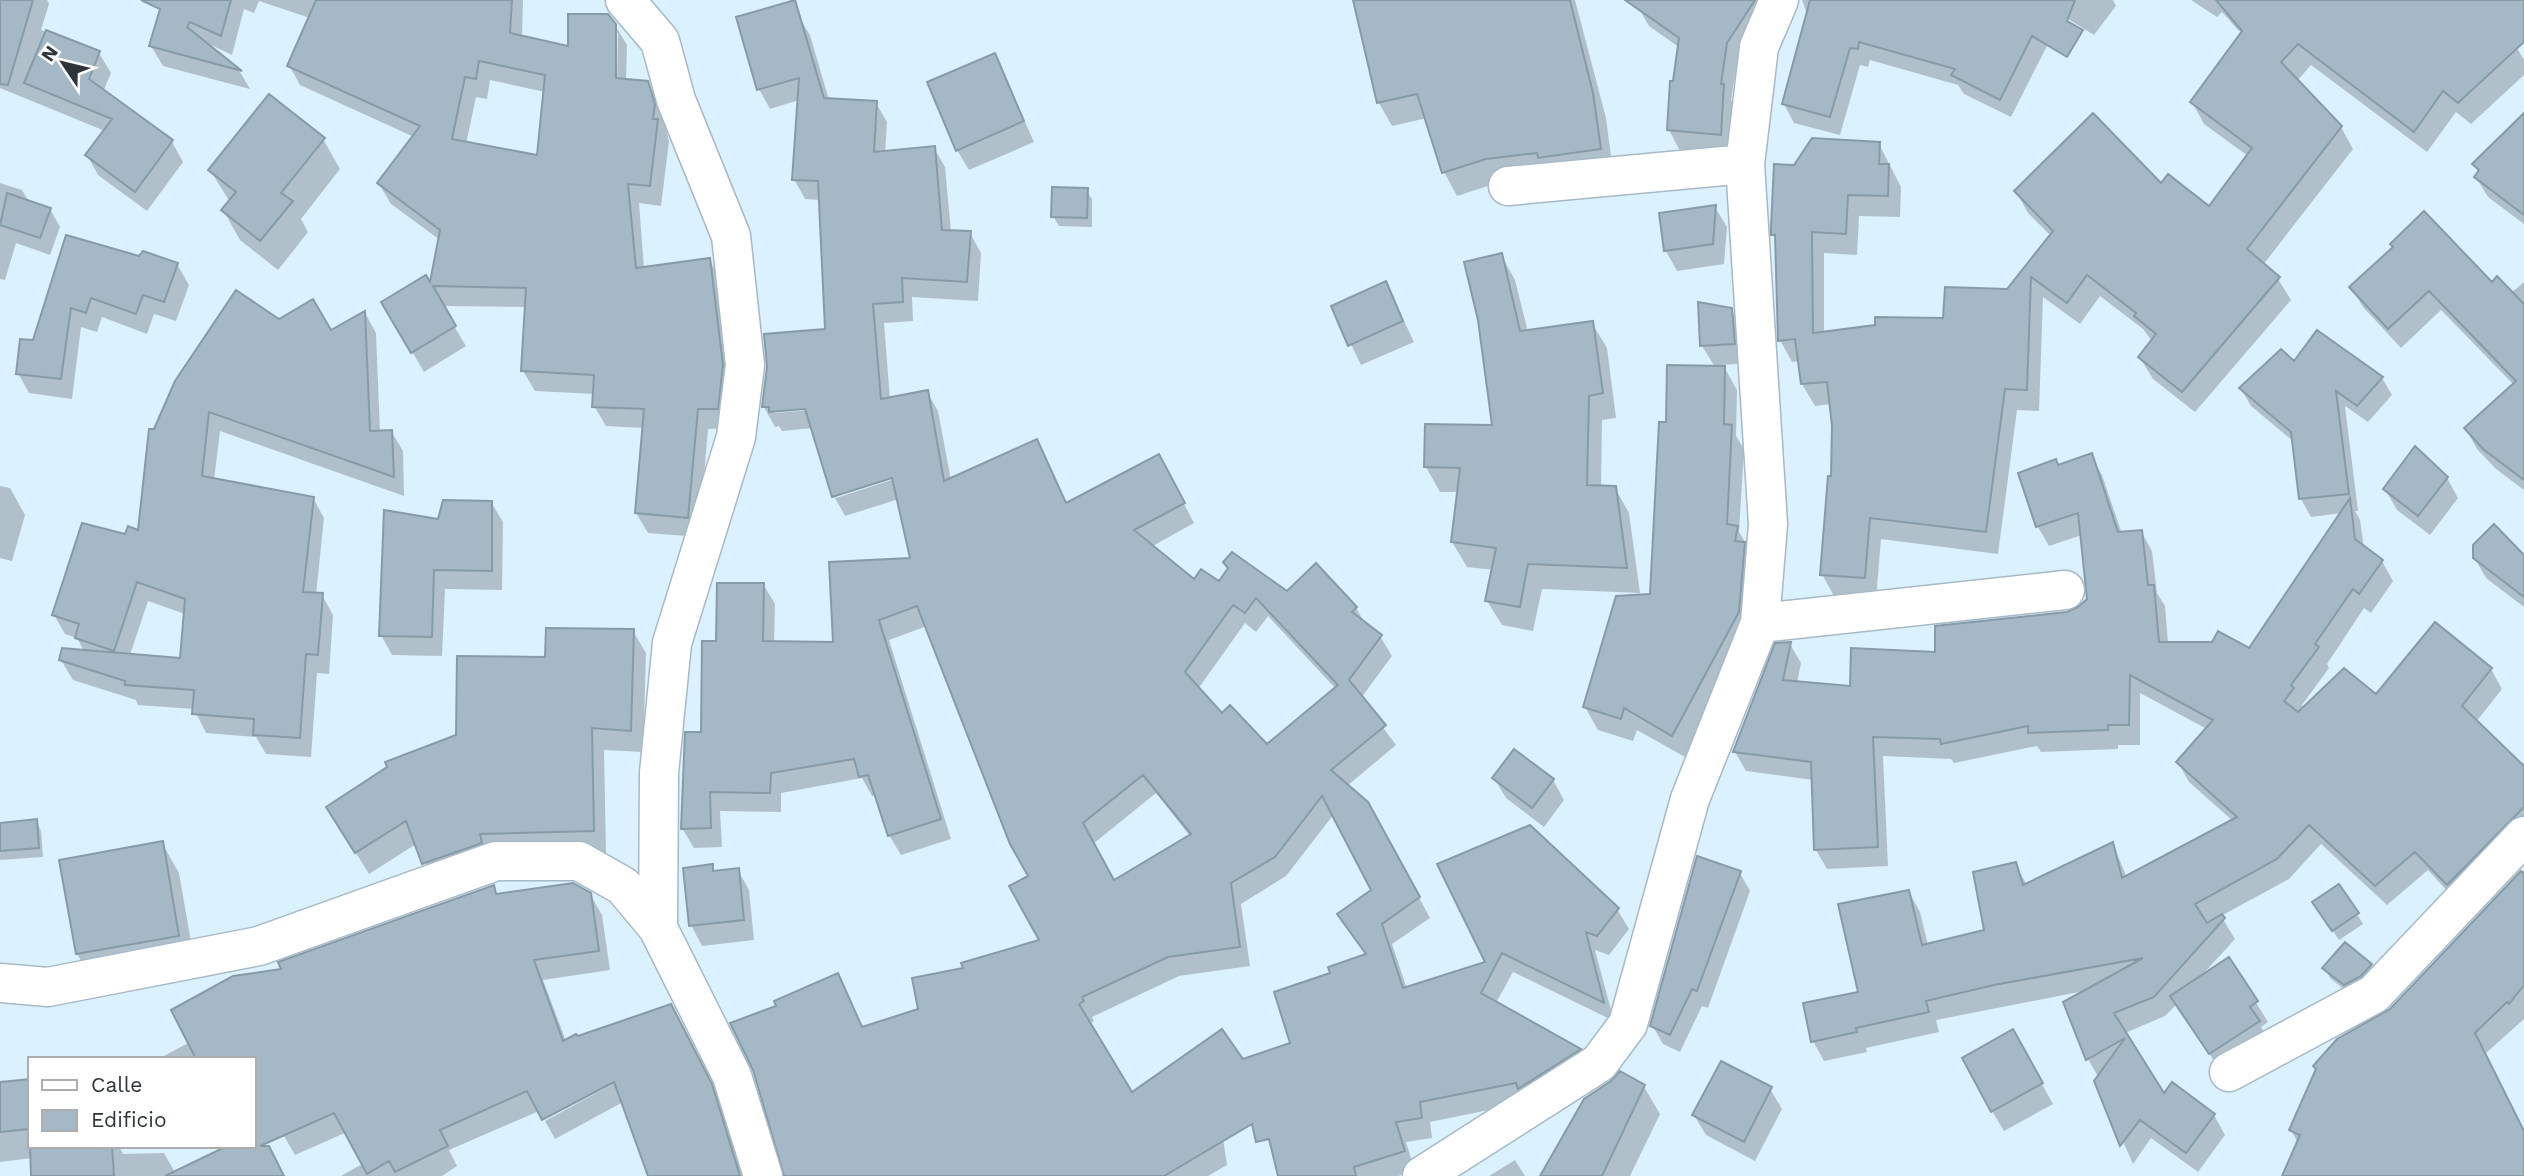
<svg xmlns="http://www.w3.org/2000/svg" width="2524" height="1176" viewBox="0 0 2524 1176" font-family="'Work Sans',sans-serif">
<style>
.shadow{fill:#0003;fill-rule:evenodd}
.building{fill:#a4b9c5;stroke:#879ba7;stroke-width:2;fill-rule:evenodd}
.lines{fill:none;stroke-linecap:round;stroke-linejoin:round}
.minor-casing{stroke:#a5b9c6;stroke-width:41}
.minor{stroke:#fff;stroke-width:38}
</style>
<rect width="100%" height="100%" fill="#dbf1fe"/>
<path class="shadow" d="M0,0H47L49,4L41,30L99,53L111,73L103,92L172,142L183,162L147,211L98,175L87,155L105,131L0,88Z
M165,0H523L522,37L569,48L615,25L627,45L626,81L647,82L659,103L669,141L661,206L639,203L644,268L709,259L720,279L734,386L728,428L708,429L699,537L648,533L636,513L644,428L606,426L594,406L595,394L535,391L523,371L527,307L442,306L466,346L424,372L383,302L431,287L440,240L391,204L379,184L414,137L300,85L289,65L310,18L259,1L254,13L244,9L232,55L207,43L240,72L250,89L163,66L151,46ZM614,33H618L617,87H614ZM490,80L545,92L539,157L466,144L476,97L487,99Z
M1355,0H1575L1606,118L1613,172L1500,182L1457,196L1444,172L1427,118L1392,126L1379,103Z
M1642,0H1779L1769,10L1737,63L1731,100L1734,105L1731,153L1679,149L1669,130L1680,48L1649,26L1638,7Z
M1802,0H1961L2050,40L2011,117L1964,94L1958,85L1870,60L1868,67L1860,65L1840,135L1794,123L1784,104L1808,16Z
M2037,0H2113L2116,6L2094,35Z
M2191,0H2524V32L2488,26L2517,48L2524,60V75L2471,124L2456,112L2427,152L2311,65L2297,81L2341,127L2353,149L2263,265L2278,279L2291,300L2195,412L2153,379L2140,358L2152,341L2143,329L2100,296L2080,324L2043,297L2039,411L2017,410L1998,554L1881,539L1876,599L1834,596L1822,574L1833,478L1831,404L1815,406L1802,384L1800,361L1792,362L1780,340L1777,241L1773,235L1795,167L1879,144L1901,187L1900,217L1859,216L1857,255L1824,253V333L1945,320L2008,290L2051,236L2028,213L2016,191L2161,186L2209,209L2248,156L2204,124L2192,102L2253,40L2238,30L2222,12L2217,17Z
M737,15H798L810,35L829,100L876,103L887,122L885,153L934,148L945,167L951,232L970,233L981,253L978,301L912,297L913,321L884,323L890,399L927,392L938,411L951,480L1036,441L1067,505L1169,475L1194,523L1151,547L1195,581L1287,593L1316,566L1356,608L1366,625L1380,636L1392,656L1361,698L1396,745L1347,786L1379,824L1430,918L1392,944L1407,989L1487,963L1440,865L1617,909L1629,929L1609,955L1595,950L1614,1021L1513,972L1496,1003L1579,1050L1590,1069L1527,1102L1430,1122L1432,1138L1406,1142L1415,1171L1398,1176H1280L1293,1045L1333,974L1366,956L1339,915L1374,890L1334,814L1286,876L1241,904L1250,966L1179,976L1092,1017L1094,1021L1089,1024L1131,1094L1212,1065L1227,1165L1208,1176H786L779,1007L837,975L863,1029L920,1010L965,969L1042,941L1030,877L927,626L889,640L951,839L901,855L889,835L876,795L872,796L862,778L781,793V812L720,811L722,847L694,848L682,828L703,734L718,643L763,584L775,604L774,643H835L912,559L899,499L845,516L834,496L813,428L782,431L779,426L775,427L764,407L768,367L827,331L821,200L805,199L794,179L799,100L770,109L759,89ZM814,406V410L774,413V410ZM900,474L901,477L836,498V494ZM1268,616L1336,689L1267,747L1222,716L1198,689L1245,623L1256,632ZM1156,793L1190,836L1114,882L1093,844Z
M995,55L1034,142L969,170L957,150Z
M2524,116V224L2488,197L2476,177L2479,173L2474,165Z
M323,139L340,169L301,219L308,232L278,270L240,240L223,210L230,202L210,170Z
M0,183L22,190L29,202L50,209L60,227L50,255L16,243L5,280L0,279Z
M1086,190L1092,199V227L1059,226L1053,216Z
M1715,207L1727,227L1724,264L1677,271L1666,251L1661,215Z
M67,237L140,258L177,264L189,285L176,321L154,314L147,334L102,317L97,332L81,327L72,399L29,393L18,373L35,342Z
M1501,255L1515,280L1528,332L1592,323L1607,348L1616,418L1602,420L1601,487L1615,488L1629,513L1640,593L1542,589L1533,631L1502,625L1487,601L1494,570L1467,567L1452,542L1458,492H1440L1426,467L1494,427Z
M2524,282V490L2496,469L2477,449L2466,429L2514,385L2441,310L2401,348L2363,307L2351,287L2492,284L2511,293Z
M1386,283L1414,342L1361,365L1333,307Z
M1731,309L1743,330L1745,363L1723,365L1737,390L1736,436L1744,449L1739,532L1750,550L1751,636L1685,757L1637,730L1633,741L1598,730L1585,707L1652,596L1668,424L1715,367L1702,346Z
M365,313L376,333L380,432L391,431L403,451L404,496L220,431L214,480L313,498L324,518L316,595H322L333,615L329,674L317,673L311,757L266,754L256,737L206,733L194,709L138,705L136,700L73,680L61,660L84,651L77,638L65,634L54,615L126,536L139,532L155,431L279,321L330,332ZM148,601L185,614L182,660L130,655Z
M2295,364L2382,378L2392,395L2368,422L2345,406L2358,511H2355L2360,520L2364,548L2382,561L2393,581L2371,613L2364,608L2327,664L2329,668L2302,705L2304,709L2376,697L2491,669L2502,689L2476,722L2521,766L2524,763V838L2459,904L2428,870L2387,905L2321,844L2289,879L2221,916L2235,939L2203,974L2229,959L2268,1022L2261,1027L2270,1042L2222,1073L2177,1004L2165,1016L2125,1033L2164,1096L2214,1115L2225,1135L2198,1172L2151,1138L2133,1164L2096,1081L2099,1078L2088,1059L2084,991L1936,1020L1939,1032L1866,1048L1867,1052L1824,1061L1813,1041L1860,993L1909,892L1920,912L1928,945L1986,932L2015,864L2027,885L2113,844L2127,878L2233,821L2189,782L2178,762L2207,729L2140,693V745H2118V749L2041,752L2037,746L1954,763L1951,759L1883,756L1888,866L1827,869L1816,850L1813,780L1746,771L1735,752L1790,644L1801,663L1797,683L1851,688L1937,654L2068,613L2089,600L2082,535L2049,546L2038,527L2020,474L2058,466L2091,455L2102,475L2122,534L2141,531L2152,551L2157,593L2165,606L2168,643L2249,650L2342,513L2311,517L2301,499L2294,442L2251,406L2241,389Z
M2447,478L2458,498L2430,535L2397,510L2385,489Z
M0,486L10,488L25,515L12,561L0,558Z
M491,502L503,522L502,590L445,589L442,656L392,655L381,635L439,521Z
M2524,554V607L2486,578L2474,557Z
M633,631L646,653L643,752L604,750L606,853L491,856L436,886L416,844L369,874L341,829L389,768L458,736L547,658Z
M1494,778L1553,780L1564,800L1544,827L1506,798Z
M36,821L41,831L43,857L0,860V824Z
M162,843L179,873L195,965L94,983L77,954Z
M712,866L716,873L738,870L749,890L754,940L702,946L691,925Z
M2524,870V1019L2485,1054L2524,1132V1176H2286L2298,1143L2291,1130L2391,1010Z
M1740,873L1750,891L1708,1008L1702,1006L1680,1052L1663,1044L1652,1025Z
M493,887L498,895L590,894L602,915L610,970L543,980L566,1041L682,1026L722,1106L744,1176H649L623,1102L555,1139L545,1121L622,1079L620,1076L449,1150L457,1166L442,1176H341L364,1163L347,1132L295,1155L284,1136L275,1078L254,1089V1059L162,1057L190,1042L283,971Z
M2320,912L2357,914L2363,924L2339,940Z
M2345,944L2371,965L2376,975L2350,994L2330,978L2325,968Z
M2013,1032L2053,1104L2004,1131L1992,1111Z
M30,1081V1146H119L123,1154L164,1153L177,1176H33L32,1158L0,1162V1084Z
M1644,1087L1660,1114L1630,1176H1542Z
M1770,1089L1782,1109L1755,1161L1706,1135L1694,1115Z
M1515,1160L1525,1176H1489Z"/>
<path class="building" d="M0,0H33L8,85L0,84Z
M141,0H231L221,36L190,22L187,27L242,71L149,46L160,9Z
M316,0H512L510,33L568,46V14H608L616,24V78L648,81L655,104L653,119H658L650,186L628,184L636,268L710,258L723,365L718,409H698L688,518L635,513L644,409L592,407L594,375L521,371L526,288L433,286L456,326L411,353L381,302L426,275L430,282L440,230L377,183L420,126L287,66ZM479,61L545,75L537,155L452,139L465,77L476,79Z
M795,0L824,98L877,101L874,152L935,146L942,230L971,231L967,282L902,278L903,302L873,304L881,399L928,390L944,481L1037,439L1066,503L1159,454L1185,503L1134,530L1194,579L1201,569L1219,581L1228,568L1223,562L1232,552L1287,591L1316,563L1357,607L1352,612L1382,635L1349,680L1386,725L1331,770L1368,802L1420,897L1382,924L1403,988L1485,962L1437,864L1530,825L1619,908L1597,936L1586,932L1604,1003L1502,953L1481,993L1581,1049L1518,1089L1516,1083L1420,1102L1422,1118L1396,1122L1405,1151L1354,1167L1356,1176H1278L1269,1139L1256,1142L1252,1124L1164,1176H784L753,1070L730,1023L776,1006L774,1001L838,973L862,1027L918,1009L912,978L963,968L961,963L1039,940L1009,886L1028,876L1010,844L917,606L879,620L941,819L888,836L868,775L859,777L854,759L771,773L770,793L710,792L711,828L681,829L685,732H701L702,641H716L717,583H764L763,641L833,642L829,562L910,558L892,478L832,497L805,409L769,412V407H762L767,367L764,334L825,329L818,181L792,180L799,78L757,90L736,17ZM1256,598L1338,685L1267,744L1230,705L1222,713L1185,672L1233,605L1245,613ZM1143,775L1191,834L1114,880L1083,823ZM1322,796L1371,890L1337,914L1366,954L1328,967L1330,973L1274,992L1290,1043L1243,1059L1222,1029L1132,1092L1079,1004L1084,1001L1082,997L1168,957L1240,947L1231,883L1275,857Z
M1353,0H1570L1593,93L1601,149L1538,158L1537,153L1486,159L1442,173L1417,94L1377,103Z
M1625,0H1755L1727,43L1721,84H1724L1721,135L1667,130L1670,81H1673L1679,38Z
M1810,0H2075L2067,21L2083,30L2067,57L2032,36L2000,100L1951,75L1955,69L1859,42L1858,49L1850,48L1830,117L1782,104Z
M2216,0H2524V42L2458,103L2443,91L2414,132L2298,44L2281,62L2342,126L2247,249L2280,277L2182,392L2138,357L2156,334L2134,316L2136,313L2087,275L2067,303L2031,277L2027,390L2005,389L1986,532L1870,518L1865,578L1820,575L1828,476H1831L1832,426L1827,382L1801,384L1795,339L1778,341L1775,235H1771V227L1774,164L1794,165L1812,138L1880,142L1879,164H1889L1888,196L1848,195L1846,234L1812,232L1813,333L1875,325V317L1943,318L1945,287L2007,289L2053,231L2014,191L2093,113L2161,183L2168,174L2209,206L2252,148L2190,102L2242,31Z
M46,30L100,51L89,79L173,140L135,192L85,155L112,119L24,83Z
M995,53L1024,121L956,151L927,82Z
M269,94L325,138L281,193L293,201L260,241L221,210L236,192L208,170Z
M2524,113V215L2474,177L2479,170L2472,164Z
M1052,187L1088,188L1087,218L1051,217Z
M7,193L51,208L40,238L0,225Z
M1716,205L1713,244L1664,251L1659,213Z
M2424,211L2492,282L2497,276L2524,304V480L2483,449L2464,428L2516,381L2429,291L2388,329L2349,287L2393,247L2390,244Z
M66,235L139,256L143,251L178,263L164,302L143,295L136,314L91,298L86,313L71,308L61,379L16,374L20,339L33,340Z
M1502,253L1520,331L1593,321L1603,393L1589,396L1587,485L1616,486L1627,568L1528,564L1520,607L1485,601L1496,548L1451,542L1460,468L1424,467L1425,424L1492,425L1478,320L1464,262Z
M1386,281L1403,321L1348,346L1331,306Z
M236,290L279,319L313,299L331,330L365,311L370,431L392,430L394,477L209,412L202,476L314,497L303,592L323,593L318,655L306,654L300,738L253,735L254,719L192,714L194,690L125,685V681L59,660L62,648L180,658L185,599L137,582L114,651L75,638L79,624L52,615L82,523L125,534L128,526L138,530L149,429H154L175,381Z
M1698,302L1732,308L1735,344L1700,346Z
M2317,330L2383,377L2357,406L2336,391L2349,494L2299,499L2291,432L2239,388L2281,349L2294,361Z
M1667,365L1725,366L1724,424L1732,425L1727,524L1738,526L1735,541L1745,542L1739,612L1672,736L1624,708L1621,719L1583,707L1616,596L1650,594L1659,422H1666Z
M2415,446L2448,477L2418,516L2383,489Z
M2092,453L2118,532L2142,530L2148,585H2154L2159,642H2212L2218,631L2249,648L2350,498L2355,539L2383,560L2359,594L2353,589L2315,644L2319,647L2291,685L2294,688L2284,701L2298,712L2344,668L2376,694L2435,622L2492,668L2462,706L2524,766V807L2447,885L2415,852L2375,886L2309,825L2277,859L2195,904L2207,923L2222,914L2225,918L2154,997L2114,1013L2164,1093L2172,1082L2215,1114L2186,1153L2140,1120L2120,1146L2094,1081L2125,1038L2086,1060L2063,1002L2143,958L1994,985L1926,1001L1929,1012L1856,1028L1857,1032L1811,1042L1803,1003L1858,992L1838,904L1909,890L1922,945L1984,930L1973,872L2016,862L2023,885L2113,842L2122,878L2237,817L2176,762L2213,720L2130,675L2129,725H2108V730L2028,733V726L1941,744L1940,739L1873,737L1878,847L1814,850L1811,762L1733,752L1775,643L1791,642L1783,680L1850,686L1851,648L1935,652V626L2067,612L2078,607L2087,599L2078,513L2036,527L2018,473L2056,459L2058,465Z
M443,500L492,501V571L434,570L432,637L379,636L384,510L438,519Z
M2494,524L2524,555V597L2473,558V545Z
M546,628L634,629L631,731L592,728L594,831L480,834L482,843L422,864L406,821L355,853L326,807L387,767L385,762L456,735L457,656L545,657Z
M1514,749L1554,779L1532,808L1492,778Z
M37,819L39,848L0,851V823Z
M163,841L179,936L76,954L59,860Z
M1697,856L1741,871L1697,991L1692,989L1670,1035L1650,1026Z
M713,864V871L739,868L744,920L689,926L683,868Z
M2521,871L2524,874V985L2509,1004L2507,1002L2475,1033L2524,1131V1176H2282L2300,1135L2289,1130L2316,1069L2313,1066L2337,1039L2390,1009Z
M573,883L591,893L599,951L534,960L563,1041L576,1034L578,1036L671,1004L712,1084L740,1176H648L614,1082L542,1120L527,1091L440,1130L448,1146L395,1172L389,1161L367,1174L334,1113L260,1146H269L284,1176H165L227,1146H254V1059H196L171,1010L233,976L281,969L278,962L494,885L496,894Z
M2339,884L2359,913L2332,931L2312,902Z
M2345,942L2372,964L2361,976L2344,985L2322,968Z
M2229,957L2258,1001L2250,1007L2260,1021L2209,1054L2170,996Z
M2013,1029L2043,1083L1991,1112L1962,1058Z
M1721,1061L1772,1087L1744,1142L1692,1115Z
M1620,1071L1645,1085L1602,1176H1540L1584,1099L1611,1081Z
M30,1079V1129L0,1132V1082Z
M30,1146H112L114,1176H31Z"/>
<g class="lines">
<g class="minor-casing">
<path id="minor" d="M625,0L660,41L676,100L731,236L745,365L736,437L672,643L659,773L658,928
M1508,186L1745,164
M1760,623L2065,590
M0,983L48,987L259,946L496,861H579L623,886L658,928L732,1076L763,1176
M2229,1072L2374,994L2524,836
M1422,1176L1599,1063L1628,1024L1690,799L1760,623L1768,524L1745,164L1759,47L1779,0"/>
</g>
<use href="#minor" class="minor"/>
</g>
<rect x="28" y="1057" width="228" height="91" fill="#ffffff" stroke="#abaeb0" stroke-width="2"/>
<rect x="42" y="1080" width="35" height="10" fill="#ffffff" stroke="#abaeb0" stroke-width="2"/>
<text x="91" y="1092" font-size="21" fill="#2d353a">Calle</text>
<rect x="42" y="1110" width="35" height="21" fill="#a4b9c5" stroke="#abaeb0" stroke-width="2"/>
<text x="91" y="1127" font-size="21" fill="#2d353a">Edificio</text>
<g transform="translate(63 63) rotate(305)" stroke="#ffffff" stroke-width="5" paint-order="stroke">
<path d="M0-5L12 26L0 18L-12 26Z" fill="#2d353a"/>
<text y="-10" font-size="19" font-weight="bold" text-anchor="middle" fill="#2d353a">N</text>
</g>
</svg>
